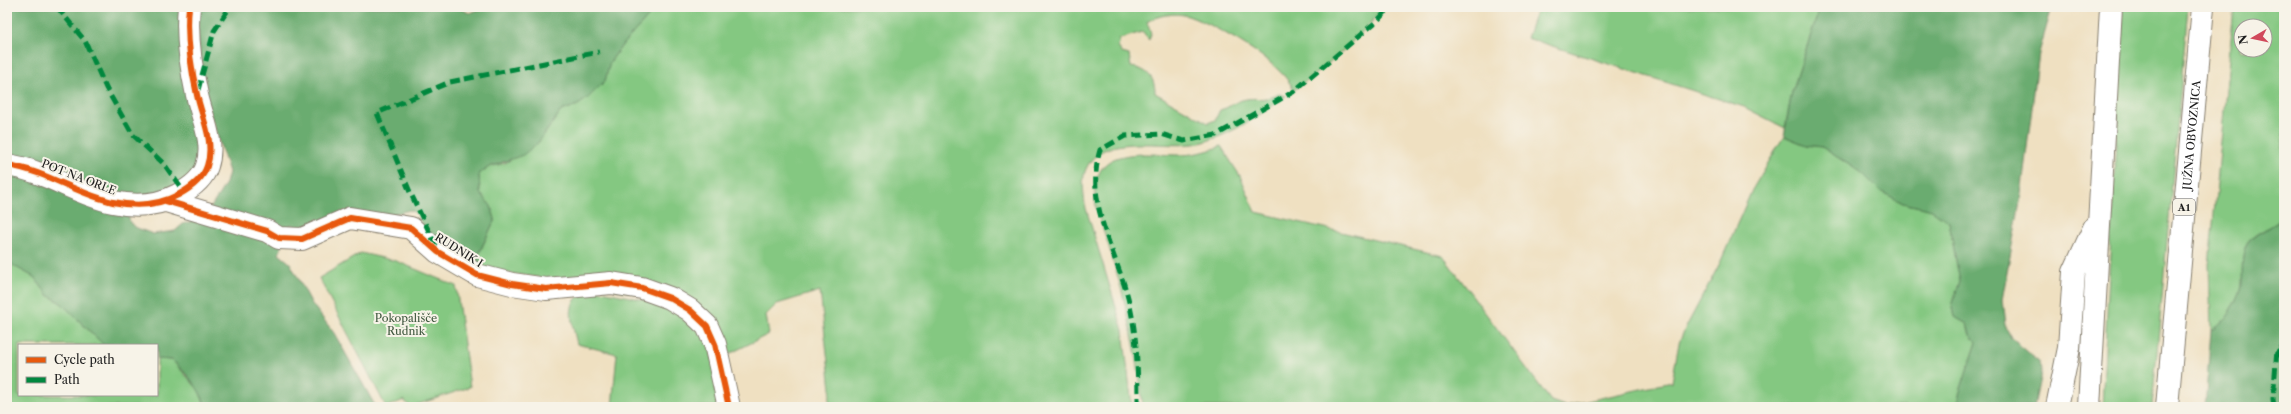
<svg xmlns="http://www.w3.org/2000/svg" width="2291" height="414" viewBox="0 0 2291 414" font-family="'Libre Caslon Text',serif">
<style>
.green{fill:#84c881;stroke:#50724e;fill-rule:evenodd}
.forest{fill:#6bac6f;stroke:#446446}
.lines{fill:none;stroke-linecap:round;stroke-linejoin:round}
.minor-casing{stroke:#867e6e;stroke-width:24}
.highway-casing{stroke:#867e6e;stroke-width:24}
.minor{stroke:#fff;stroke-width:22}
.highway{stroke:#fff;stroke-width:22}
.quiet{stroke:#00873e;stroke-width:5;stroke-dasharray:10 5;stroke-linecap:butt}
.cycleway-casing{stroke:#f7f3e8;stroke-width:8}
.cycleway{stroke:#e8590c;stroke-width:6}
.labels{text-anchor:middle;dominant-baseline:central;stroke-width:4;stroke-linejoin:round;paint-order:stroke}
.shield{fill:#f7f3e8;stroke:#5e5c59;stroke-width:1}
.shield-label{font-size:10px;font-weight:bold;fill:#1c1c1c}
.street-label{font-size:11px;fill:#1c1c1c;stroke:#f7f3e8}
.park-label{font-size:11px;fill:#40583f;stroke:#f7f3e8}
</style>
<rect width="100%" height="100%" fill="#f7f3e8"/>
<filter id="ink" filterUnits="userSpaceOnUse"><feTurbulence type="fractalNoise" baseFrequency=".025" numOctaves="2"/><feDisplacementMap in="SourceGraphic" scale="8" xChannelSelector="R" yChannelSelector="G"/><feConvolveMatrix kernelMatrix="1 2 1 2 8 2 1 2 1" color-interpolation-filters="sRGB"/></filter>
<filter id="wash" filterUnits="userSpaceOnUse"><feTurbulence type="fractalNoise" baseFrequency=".012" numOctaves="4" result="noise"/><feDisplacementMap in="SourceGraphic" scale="16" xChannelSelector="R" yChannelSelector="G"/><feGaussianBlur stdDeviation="0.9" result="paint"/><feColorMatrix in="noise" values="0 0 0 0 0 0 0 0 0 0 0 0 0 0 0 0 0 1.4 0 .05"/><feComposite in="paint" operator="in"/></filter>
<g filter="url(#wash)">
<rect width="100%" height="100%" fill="#efe0c1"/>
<path class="green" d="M657,7H1384C1359,39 1327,66 1294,90C1280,61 1219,27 1188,16C1176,12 1157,15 1147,22L1151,34L1149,40L1142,32L1120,39L1118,47L1122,53L1129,55L1131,67C1147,69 1155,77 1155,93L1208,123L1215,120L1220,110C1229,108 1234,102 1242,100C1256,96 1264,102 1279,94L1286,96C1261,115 1234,133 1204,142C1169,152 1104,128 1086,169C1081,180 1084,194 1085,205L1123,330L1132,407H828L831,389L820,291L777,304L766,315L769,334L727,355L691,303L566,281L479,269V254L495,219L491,206L480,193L479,174L489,167L505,163L538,143L561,111L578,105L605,81L610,62L623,44Z
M1538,7H1820L1792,92L1785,128L1744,107L1527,38Z
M2123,7H2188L2152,407H2102Z
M2234,7H2284V215C2274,230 2253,229 2245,248C2241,258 2243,274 2242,285C2239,301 2225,323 2211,330L2209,265ZM2241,26H2265V50H2241Z
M1784,136L1806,145L1822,147L1863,174L1880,191L1903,203L1932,210L1949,222L1960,282L1952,303L1955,317L1967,324L1970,335L1976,342L1955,407H1143C1136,336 1119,275 1096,208C1094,194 1094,173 1107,163C1123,150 1160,155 1179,155C1192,155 1210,151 1221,146L1240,176L1256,212L1443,256L1551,401L1565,406L1672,382L1679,343L1684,331L1720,263L1752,190Z
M361,253L396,261L456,286L470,387L410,407L404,400L386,407L319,278Z
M7,259L14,266L34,277L48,295L61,303L104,345H19V395H157V359L172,360L198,389L206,407H7Z
M596,290L674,306L708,340L724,407H612L617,354L577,344C571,318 562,296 596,290Z"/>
<path class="forest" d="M7,7H182L203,156L190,180L136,199L7,158Z
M200,7H458L469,13L487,7H657L623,44L610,62L605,81L588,98L578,105L561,111L538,143L523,155L489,167L479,174L480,193L491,206L495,219L479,253V269L427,236L417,214L410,210L304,235L291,224L279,254L290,263L312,304L334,333L376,407H206C200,388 187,374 172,360L157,359V345H104L61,303L48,295L34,277L14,266L7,259V171L128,213L130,223L137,228L153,234L175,231L183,224L205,217L226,183L229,172L202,89L198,30Z
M1820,7H2052L2039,53L2020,202L2002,300L2005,324L2011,338L2040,362L2041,373L2034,407H1955L1976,342L1970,335L1967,324L1955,317L1952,303L1960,282L1949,222L1932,210L1903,203L1880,191L1863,174L1822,147L1806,145L1784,136L1792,92Z
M2284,215V407H2205L2211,330C2225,323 2239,301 2242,285C2243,274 2241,258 2245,248C2253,230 2274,230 2284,215Z"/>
</g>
<g filter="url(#ink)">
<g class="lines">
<g class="minor-casing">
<path id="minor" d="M7,165C47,171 76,194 113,202C136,207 157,206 178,195C189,189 203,179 207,166C215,142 202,118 197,95C191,68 186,35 189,7
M166,201L267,231L279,238L302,239L350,218L411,228L438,252L477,275L512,284L546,289L611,283L642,288L670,298L690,310L707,326L715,344L729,407"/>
</g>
<g class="highway-casing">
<g id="highway">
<path d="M2057,407L2069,348L2074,272L2094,228"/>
<path d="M2089,407L2111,7"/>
<path id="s1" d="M2167,407L2203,7"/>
</g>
</g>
<use href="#minor" class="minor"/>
<use href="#highway" class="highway"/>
<path class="quiet" d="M57,7L85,41L106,88L133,135L164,164L184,192
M198,90L214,31L230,7
M436,246L410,192L377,113L450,82L599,52
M2277,350L2284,359
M1138,407C1138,370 1137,330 1127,294C1113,246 1085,201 1100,150L1125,136L1161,134L1184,141L1216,135L1293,92L1378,20L1390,7
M2274,407L2273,399L2277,350L2284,345"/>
<g class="cycleway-casing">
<path id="cycleway" d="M7,165C47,171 76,194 113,202C136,207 157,206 178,195C189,189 203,179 207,166C215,142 202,118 197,95C191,68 186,35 189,7
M166,201L267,231L279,238L302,239L350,218L411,228L438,252L477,275L512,284L546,289L611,283L642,288L670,298L690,310L707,326L715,344L729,407"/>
</g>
<use href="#cycleway" class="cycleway"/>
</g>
</g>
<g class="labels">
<rect class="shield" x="2173" y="199" width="22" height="16" rx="3"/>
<g class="shield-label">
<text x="2184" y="207">A1</text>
</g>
<g class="street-label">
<text stroke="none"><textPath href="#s1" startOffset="273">JUŽNA OBVOZNICA</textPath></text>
<text transform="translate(79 177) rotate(21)">POT NA ORLE</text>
<text transform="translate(459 250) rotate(32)">RUDNIK I</text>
</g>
<g class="park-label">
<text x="406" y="318">Pokopališče<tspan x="406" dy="13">Rudnik</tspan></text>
</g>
</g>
<rect width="2291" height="414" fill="none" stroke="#f7f3e8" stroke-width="24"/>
<rect x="18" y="344" width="140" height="52" fill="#f7f3e8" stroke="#9f9d96"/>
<rect x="26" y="357" width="20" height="6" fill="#e8590c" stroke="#9f9d96"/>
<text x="54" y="364" font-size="12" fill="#1c1c1c">Cycle path</text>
<rect x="26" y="377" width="20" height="6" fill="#00873e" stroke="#9f9d96"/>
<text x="54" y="384" font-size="12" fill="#1c1c1c">Path</text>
<g transform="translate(2253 38) rotate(261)"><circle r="19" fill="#f7f3e8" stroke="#9f9d96"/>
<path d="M0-3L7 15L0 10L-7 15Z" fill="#d1495b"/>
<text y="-6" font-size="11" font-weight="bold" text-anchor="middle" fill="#1c1c1c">N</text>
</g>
</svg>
